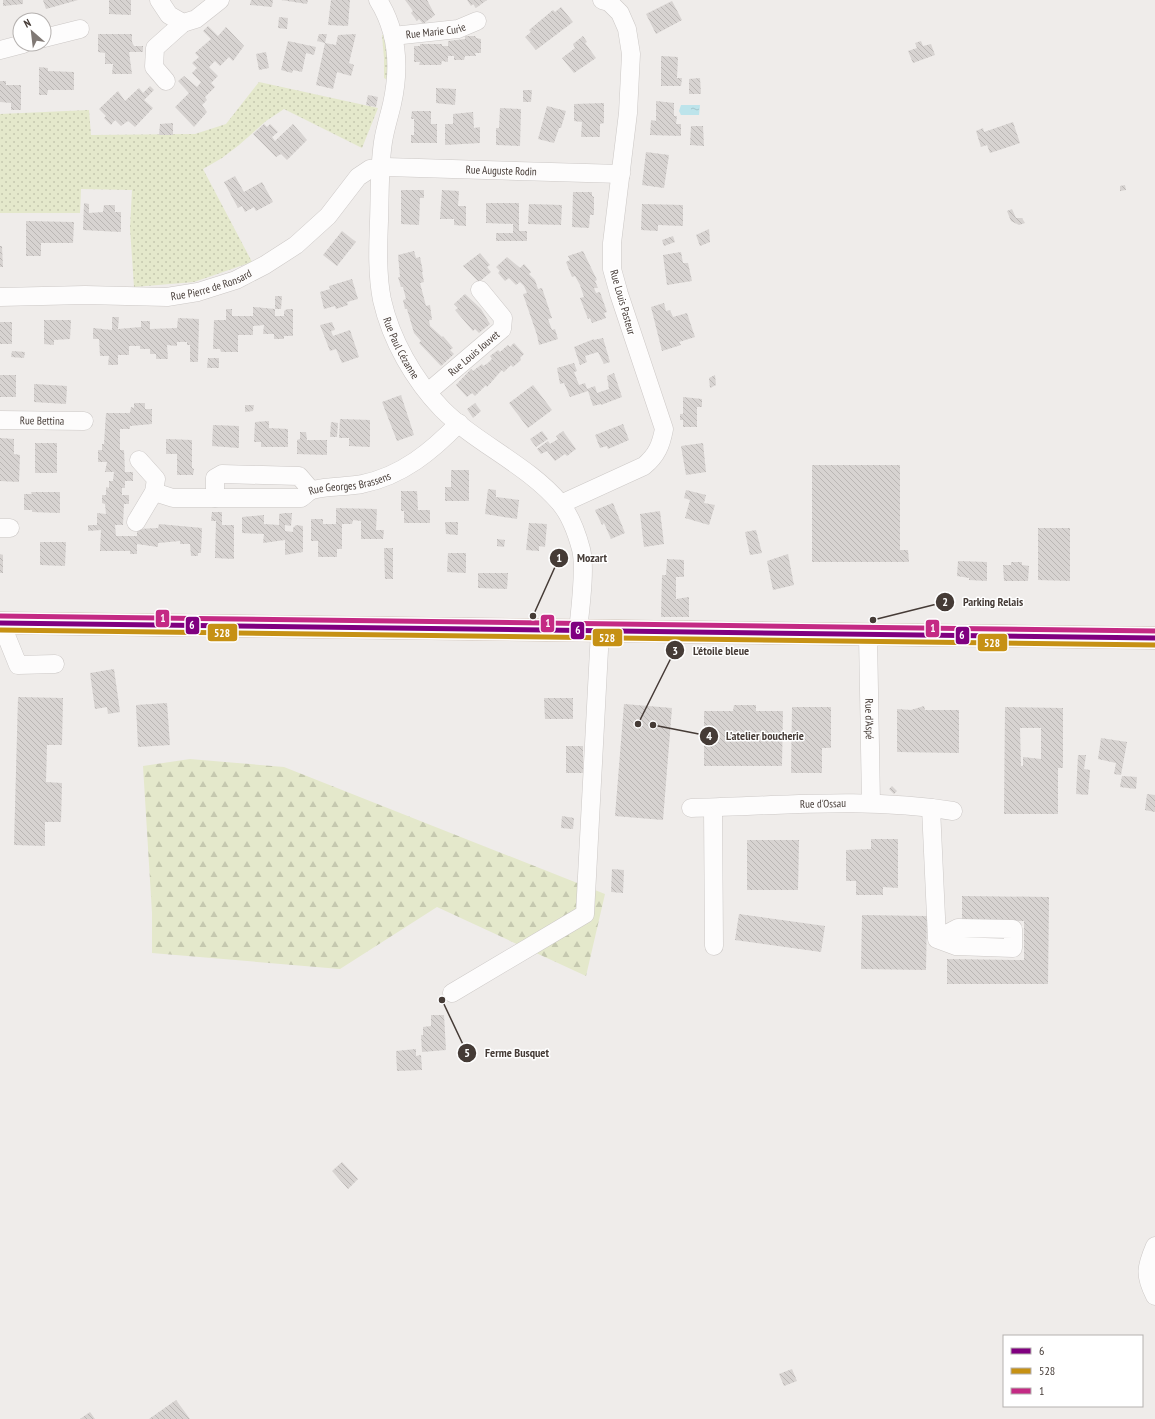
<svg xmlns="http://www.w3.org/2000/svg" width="1155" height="1419" viewBox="0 0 1155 1419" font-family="'PT Sans Narrow',sans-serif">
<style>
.grass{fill:url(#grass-dots)}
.forest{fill:url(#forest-firs)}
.water{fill:url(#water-ripples)}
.building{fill:url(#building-back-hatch);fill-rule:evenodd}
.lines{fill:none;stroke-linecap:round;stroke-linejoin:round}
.minor-casing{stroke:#ccc8c6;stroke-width:19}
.major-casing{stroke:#d0c3b8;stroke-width:23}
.minor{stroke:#fdfcfc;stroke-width:18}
.major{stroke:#f0e9e4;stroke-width:22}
.bus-1-casing{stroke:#fff;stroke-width:8}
.bus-2-casing{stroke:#fff;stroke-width:8}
.bus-3-casing{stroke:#fff;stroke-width:8}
.bus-1{stroke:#800080;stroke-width:5}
.bus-2{stroke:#c69114;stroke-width:5}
.bus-3{stroke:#c42a84;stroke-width:5}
.labels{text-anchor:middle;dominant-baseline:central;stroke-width:3;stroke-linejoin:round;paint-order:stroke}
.street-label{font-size:11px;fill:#453b36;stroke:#fff}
.leader{fill:none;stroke:#453b36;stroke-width:1.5}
.callout-dot{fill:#453b36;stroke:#fff;stroke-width:1.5}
.mark-label{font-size:12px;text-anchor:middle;font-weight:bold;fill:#fff}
.callout-label{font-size:12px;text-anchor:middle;font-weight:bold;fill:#453b36;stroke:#fff;stroke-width:3;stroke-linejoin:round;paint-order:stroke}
.line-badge{stroke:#fff;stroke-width:1.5}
.badge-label{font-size:11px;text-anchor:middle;font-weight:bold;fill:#fff}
</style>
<defs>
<pattern id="grass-dots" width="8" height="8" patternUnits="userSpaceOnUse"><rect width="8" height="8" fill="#e4e8cb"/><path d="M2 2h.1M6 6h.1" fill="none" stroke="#c5c8af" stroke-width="1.8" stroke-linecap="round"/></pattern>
<pattern id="forest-firs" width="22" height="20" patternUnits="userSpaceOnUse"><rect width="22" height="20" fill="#e4e8cb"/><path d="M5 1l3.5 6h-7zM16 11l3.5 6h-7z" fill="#c5c8af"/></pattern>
<pattern id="water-ripples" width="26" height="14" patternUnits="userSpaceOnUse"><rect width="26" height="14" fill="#bde4eb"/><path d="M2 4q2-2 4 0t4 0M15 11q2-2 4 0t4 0" fill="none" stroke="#a4c4ca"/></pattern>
<pattern id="building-back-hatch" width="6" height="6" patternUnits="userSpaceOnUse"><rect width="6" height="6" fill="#d7d3d1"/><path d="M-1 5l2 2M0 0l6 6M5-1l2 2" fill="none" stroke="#bab6b4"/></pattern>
</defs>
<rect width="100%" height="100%" fill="#efecea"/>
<path class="grass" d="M382,35H387L390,78L387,80L384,78V58Z
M259,82L378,108L362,148L284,109L266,121L239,145L222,158L203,169L252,262L194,282L134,287L130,228L132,190L81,189L80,213H0V114L89,110L91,135L195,134L226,124Z"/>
<path class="forest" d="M190,759L284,767L605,894L586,976L437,907L340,969L152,953V913L143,766Z"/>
<path class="water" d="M681,105H700L699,115H681L679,111Z"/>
<path class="building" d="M3,0H23V4L3,6Z
M43,0H78L46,9Z
M109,0H131V15L109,14Z
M251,0H273L272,7L250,5Z
M281,0H308L307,4Z
M331,0H350L348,26L328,25Z
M405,0H427L435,15L423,24L419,19L417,21L411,13L413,11Z
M467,0H487L476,8L473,4L471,6Z
M672,1L682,20L656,34L646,14Z
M561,7L573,22L536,50L525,37L531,32L529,30L553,10L555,12Z
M279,17L288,18L287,29L278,28Z
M208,26L218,36L226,27L244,46L233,61L229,57L220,66L215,61L209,67L218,76L211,83L215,87L205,97L207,100L202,105L207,112L194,127L175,107L189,93L178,81L184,76L197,87L201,82L192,73L197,68L192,63L199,57L195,53L211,39L203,31Z
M98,34H132V42L134,46H143V52H129L132,74H112L113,64H105V53L98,52Z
M319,34H327L325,43L336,45L338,35L356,34L349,63L354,65L351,76L337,72L333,89L316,85L325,43L317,41Z
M465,36H475L476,38L481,39V53H475L476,56H465L464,60H454V56H448V62L442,61L441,65H419L420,62H414V46H420V44H442V46H448V41L465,39Z
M583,36L587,42L585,43L596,58L574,73L562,58L575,48L573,44Z
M288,41L316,47L314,55L306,53L302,72L293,70L292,73L281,70Z
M921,41L923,46L931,44L935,55L913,63L908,51L917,48L915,43Z
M266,52L269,68L259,70L256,54Z
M661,56L678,57L677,78H682L681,86H661Z
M39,67L48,68V71L74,72V90H48L47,95H39Z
M700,78L701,94H689V79Z
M0,81H6V85H21V110H11V103L0,102Z
M150,86L154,90L144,100L153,108L135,127L128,121L121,126L115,120L111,125L104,118L106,116L99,109L118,91L125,101L139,88L143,93Z
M436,88L456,89L455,105L436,103Z
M523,90H532L531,102H523Z
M368,95L378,97L376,107L366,105Z
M656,101L674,103V116H677L676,124H681V136L650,135L651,120L656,121Z
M604,103V123L600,124V137H581L582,122L574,121V104Z
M547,106L566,111L561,128H559L554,143L538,139Z
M500,108L521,109L520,146L496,145V128H499Z
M412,111H431V124H437V143H411V135H414V119H411Z
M473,112L474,128L480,127V143L445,145V124H453V114Z
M1013,122L1020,143L990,153L987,145L981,147L976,131L983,128L984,132Z
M173,123V135H159L160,124Z
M264,124L267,127L270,124L278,132L272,137L275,141L293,124L307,140L287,160L281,154L276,157L253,134Z
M691,126H703L704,146L690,145Z
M646,152L669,155L664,188L642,185Z
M235,176L244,192L262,182L273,202L256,211L254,207L245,212L242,206L238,208L224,182Z
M1125,185L1126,190L1120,191V186Z
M401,190H424V198H420L419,225L401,224Z
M442,190L459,191L458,206H466V226L454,225V219H440Z
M573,192H592V196L594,197V215H590L589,228L572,227Z
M84,203L89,204V213L103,212L104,205H115V212H121V232L83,230Z
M486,203H519V231H527V241H496V233H513V224L486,223Z
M529,204L562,205L561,225L528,224Z
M642,204L683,205V226L658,225V231L641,230Z
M1012,209L1016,218H1022L1025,223L1019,225L1011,221L1007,211Z
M26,221L74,222L73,243H41V256H26Z
M709,229L710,242L700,246L696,235Z
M342,231L356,242L337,266L323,255Z
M673,236L675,242L664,246L662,240Z
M0,246H2L3,267H0Z
M414,251L416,258L420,257L423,272H422L424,282L420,283L426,306L430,305L432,320H429L430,326L442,337L443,336L453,348L450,350L454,354L441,366L419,343L421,341L414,333L407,309H405L403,300L406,299L403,287H401L398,277H400L398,255Z
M583,251L597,280L595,281L598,288H594L596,293L600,292L607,312L604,313L606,318L592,323L590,318L588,319L580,298L584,297L580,285L575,276L572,277L566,262L570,260L568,256Z
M681,252L683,263H688L692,281L667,285L663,255Z
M480,253L490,265L487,267L491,272L479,282L463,266Z
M507,257L520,268L524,264L531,272L529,274L535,280L538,289L542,288L552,318L548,319L552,330L555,329L558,339L539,345L537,335L523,294L527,293L524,286L520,282L516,285L509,278L505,281L498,273L500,271L496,267Z
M352,279L358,299L347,302L348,305L336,309L335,306L324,309L320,292L330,289L329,286Z
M465,294L481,309L490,324L479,333L475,329L473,331L455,310L458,308L454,304Z
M275,296H282L281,309H275Z
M664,303L666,311L670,310L673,317L687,313L695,337L679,342L681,345L662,351L651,307Z
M253,307L275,309V316H284V311L287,309H293V336H284V339H274V334H263L264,325L253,326V335H238V352H221L220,349H213L214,320H226V309H232V316H253Z
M112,317H119L118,329L141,327V321H150V329L177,328L178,318L199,319L198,362H190V345H187V342H177V346L167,345L168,359H156V354H150V349H140V346H129V355H118V365H108L109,356H100L99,339H93V328L112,330Z
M44,320H71L70,339L54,340V345L44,344Z
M0,322H12V344H0Z
M332,322L335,330L331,331L333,336L350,330L359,357L342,363L336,349L330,351L320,325Z
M603,338L610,362L604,364L598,352L585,356L587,362L580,365L574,347L594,339V340Z
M514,343L524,354L520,358L521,360L513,367L511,365L504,372L502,370L487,387L486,385L475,396L472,393L467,397L456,385L471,369L473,371L482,364L483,366L488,363L492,359L490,356L498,350L500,352L508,345L510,347Z
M12,351L25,352L24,358L11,357Z
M208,358H219V368H207Z
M574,363L577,371L574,372L579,385L585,383L587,389L595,386L597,393L609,389L607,376L614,373L622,397L601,405V404L593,406L588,391L570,397L564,383L560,384L557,368Z
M0,375H16V397H0Z
M715,375L716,385L710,388L709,378Z
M34,384L67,386L66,404L34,402Z
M533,385L552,410L528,428L509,403Z
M401,395L414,435L397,441L382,402Z
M683,397L702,399V407H697V427H683V420H680V414H683Z
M134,403H145V409H152V424L130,426V429H120V450H124L125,472H133V481H125V488H122V495H129V504H124L123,525H115L116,536H137V529L158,528L159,524L202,528L201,553H198V556H191L190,544H180V541L158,543V547L137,544V554H130V551H100L101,530L88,531V525H97V513L106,514L105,504L102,503V495H106V487L109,488V481H113L114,472H105L107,462H98V450H102V444H104L106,413H130L131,407L134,408Z
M475,403L481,411L473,418L467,409Z
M245,405H254L253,411L245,412Z
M340,419L370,420V447L349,446V438H339Z
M269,421V428L288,429V447H261V442H254L255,422Z
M331,422L338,423L337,437H330Z
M623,424L629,440L608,449L607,446L600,448L595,435Z
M213,425L239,426V448L212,446Z
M542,431L548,439L536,447L530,439Z
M563,431L576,449L567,456L565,454L555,461L547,451L541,454L537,449L548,441L550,444L558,439L556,436Z
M300,432H306L307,440H327V455L297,454V440L300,439Z
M0,438L14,439V454L20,455L19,482L0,481Z
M166,439L192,440V468L194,469L193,475H177V454H166Z
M35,443H57V473H35Z
M703,443L706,472L686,475L681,446Z
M812,465H900V550H908L909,562H812Z
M451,470H469V501H445V487H451Z
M488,489L496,490V497L519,500L517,519L485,514Z
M686,490L706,495L704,503L715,505L709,525L685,518L690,500L684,498Z
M401,491H417L418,510H430V523H404V511H401Z
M31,492H60V513L32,512V510H24V494H32Z
M613,503L625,533L611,539L604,523L602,525L595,510Z
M336,508L377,509L376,530H384L383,539H361V521L353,520L352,524H342V549H337V557H318V541H311V519H323V524H336Z
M660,511L664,544L644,547L640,514Z
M212,512H222V525H234V559L215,558L216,521H211Z
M285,513H292L291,526L285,525V531L293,532V528L296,525L303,526V552L285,555V540L263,543L264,534L242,533V517L264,515V524L279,525V514Z
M445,522H458V535L446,534Z
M529,523L547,524L545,547L539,546V551L526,550Z
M1038,528H1070V581L1038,580Z
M756,530L762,553L750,555L745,532Z
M497,539L505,540L504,547L497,546Z
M40,542H66L65,566L40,565Z
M384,548H393V579H385Z
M448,553H466V573L447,572Z
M0,554L3,555V573H0Z
M788,554L794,585L773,590L767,561Z
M667,559L684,560V577H676V599L689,597V617H661L662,575H666Z
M958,561L987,562V581L969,580V578L957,576Z
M1011,562H1022V565L1029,566L1028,581H1004L1003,565H1011Z
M478,573H508L507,589L478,588Z
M114,669L120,712L108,714L107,707L95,709L90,673Z
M18,697L63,698L62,745H47L46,782L62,783L61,822H45V846L14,845Z
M544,698H573V719H545Z
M167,703L170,745L138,747L136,705Z
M624,704L672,708L663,820L615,816Z
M734,705H756V711H783L782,766H704V711H733Z
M924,706L925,710H959V753L897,752V709L911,710Z
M792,707H831V748H822V773H791Z
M1005,707L1063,708V768H1058V814H1004ZM1020,728H1041V759L1023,757V766H1021Z
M1101,738L1127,742L1121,775L1114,774L1116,763L1098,759Z
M566,746H583V773H566Z
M1078,755H1086L1084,769L1090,770L1088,795L1076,794Z
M1122,776L1137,777L1136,789L1120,787Z
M892,786L897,791L894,794L889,789Z
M1147,794L1155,795V812L1145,810Z
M562,816L574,818L573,829L561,828Z
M871,839H898V888L883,887V895H856V881H846V850L871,849Z
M747,840H799L798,890H747Z
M612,869L624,870L623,893L611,892Z
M962,896L1049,897L1048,984H947V959L1024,960V921H962Z
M739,914L825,926L821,952L735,940Z
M862,915L927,916L926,970L861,969Z
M431,1015H444L446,1050L422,1052L421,1035H423V1027L431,1026Z
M416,1049V1056L421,1055L422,1070L397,1071L396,1051Z
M342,1162L358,1179L348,1189L332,1171Z
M792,1369L797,1381L784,1386L779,1374Z
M176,1400L190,1419H149Z
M90,1412L95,1419H80Z"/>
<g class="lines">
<g class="minor-casing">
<g id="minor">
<path d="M159,0L169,15L183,23L196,19L220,0"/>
<path id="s1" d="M378,0C398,32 400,68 392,104C389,117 385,129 383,142C379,169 380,195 379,221C378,247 377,275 382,300C391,340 414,380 442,409C477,444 528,465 560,503C570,515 577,534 581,549C586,568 580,610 578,631"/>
<path id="s2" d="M393,36L458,29L477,21"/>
<path d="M44,38L80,29"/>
<path d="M0,50L23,44"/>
<path d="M166,81L154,67L155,48L183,23"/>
<path id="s3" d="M0,297L85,295L167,297L198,292L236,280L265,265L296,245L328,216L358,177L370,169L386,167L621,174"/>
<path id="s4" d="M428,392L502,329L503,318L480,290"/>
<path id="s5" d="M0,420L84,421"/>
<path id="s6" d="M154,492L173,498H301C304,496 307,493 310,491C321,486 349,487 362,484C402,476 432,451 459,423"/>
<path d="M215,498V478L222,474L299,476L311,490"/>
<path d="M561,504L644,466C657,455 661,445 664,429L619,294L612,269V243L628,113L631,54L627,29L620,13L609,2L602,0"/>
<path d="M136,522L154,492L156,479L139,460"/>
<path d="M0,528H10"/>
<path d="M1,623L18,665L55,664"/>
<path id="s7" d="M868,635L871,803"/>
<path id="s8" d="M691,808C778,806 867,797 953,811"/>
<path d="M713,808L714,946"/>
<path d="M931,808L937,939L956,946L1013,948V929L958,928L937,939"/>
<path d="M452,993L585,914L600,631"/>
<path d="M1155,1246C1146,1267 1144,1275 1155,1296"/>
</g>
</g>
<g class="major-casing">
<path id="major" d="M0,623L1155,638"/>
</g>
<use href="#minor" class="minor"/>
<use href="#major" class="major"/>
<g class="bus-1-casing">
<path id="bus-1" d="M0,623L1155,638"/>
</g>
<g class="bus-2-casing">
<path id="bus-2" d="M0,630L1155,645"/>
</g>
<g class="bus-3-casing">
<path id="bus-3" d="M0,616L1155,631"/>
</g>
<use href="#bus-1" class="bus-1"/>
<use href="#bus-2" class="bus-2"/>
<use href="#bus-3" class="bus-3"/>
</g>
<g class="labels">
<g class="street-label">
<text stroke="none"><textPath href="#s2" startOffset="43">Rue Marie Curie</textPath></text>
<text stroke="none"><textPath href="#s3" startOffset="546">Rue Auguste Rodin</textPath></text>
<text stroke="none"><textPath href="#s3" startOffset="213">Rue Pierre de Ronsard</textPath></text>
<text transform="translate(623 302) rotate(74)">Rue Louis Pasteur</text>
<text stroke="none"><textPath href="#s1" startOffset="357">Rue Paul Cézanne</textPath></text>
<text stroke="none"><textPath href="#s4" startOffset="60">Rue Louis Jouvet</textPath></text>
<text stroke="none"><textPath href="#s5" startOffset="42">Rue Bettina</textPath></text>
<text stroke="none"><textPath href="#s6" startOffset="200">Rue Georges Brassens</textPath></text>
<text stroke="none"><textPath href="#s7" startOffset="84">Rue d'Aspé</textPath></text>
<text stroke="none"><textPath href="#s8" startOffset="132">Rue d'Ossau</textPath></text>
</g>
</g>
<path class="leader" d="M533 616L559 558M873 620L945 602M638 724L675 650M653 725L709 736M442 1000L467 1053"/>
<g class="callout-dot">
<circle cx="533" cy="616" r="4"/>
<circle cx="873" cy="620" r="4"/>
<circle cx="638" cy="724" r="4"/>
<circle cx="653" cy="725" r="4"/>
<circle cx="442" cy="1000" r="4"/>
<circle cx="559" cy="558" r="10"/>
<circle cx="945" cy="602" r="10"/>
<circle cx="675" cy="650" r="10"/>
<circle cx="709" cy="736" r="10"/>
<circle cx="467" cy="1053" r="10"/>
</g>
<g class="mark-label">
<text x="559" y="562">1</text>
<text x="945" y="606">2</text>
<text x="675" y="655">3</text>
<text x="709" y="740">4</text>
<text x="467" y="1057">5</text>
</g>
<g class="callout-label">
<text x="592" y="562">Mozart</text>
<text x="993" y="606">Parking Relais</text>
<text x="721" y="655">L'étoile bleue</text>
<text x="765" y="740">L'atelier boucherie</text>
<text x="517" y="1057">Ferme Busquet</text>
</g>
<g class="line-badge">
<rect x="155" y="609" width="15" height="19" rx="4" fill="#c42a84"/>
<rect x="540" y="614" width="15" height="19" rx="4" fill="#c42a84"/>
<rect x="185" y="616" width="15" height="19" rx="4" fill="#800080"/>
<rect x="925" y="619" width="15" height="19" rx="4" fill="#c42a84"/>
<rect x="570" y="621" width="15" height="19" rx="4" fill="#800080"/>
<rect x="207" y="623" width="31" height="19" rx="4" fill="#c69114"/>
<rect x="955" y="626" width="15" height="19" rx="4" fill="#800080"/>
<rect x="592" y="628" width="31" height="19" rx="4" fill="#c69114"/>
<rect x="977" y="633" width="31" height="19" rx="4" fill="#c69114"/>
</g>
<g class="badge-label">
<text x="163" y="622">1</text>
<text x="548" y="627">1</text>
<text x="192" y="629">6</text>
<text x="933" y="632">1</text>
<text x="578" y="634">6</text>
<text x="222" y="637">528</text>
<text x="962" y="639">6</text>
<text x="607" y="642">528</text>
<text x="992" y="647">528</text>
</g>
<rect x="1003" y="1335" width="140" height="72" fill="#ffffff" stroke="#b5b1af"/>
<rect x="1011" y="1348" width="20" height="6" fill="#800080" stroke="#b5b1af"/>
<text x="1039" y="1355" font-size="12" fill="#453b36">6</text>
<rect x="1011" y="1368" width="20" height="6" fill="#c69114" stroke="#b5b1af"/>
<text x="1039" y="1375" font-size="12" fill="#453b36">528</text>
<rect x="1011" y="1388" width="20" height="6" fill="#c42a84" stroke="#b5b1af"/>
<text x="1039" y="1395" font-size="12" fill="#453b36">1</text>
<g transform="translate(32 32) rotate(332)"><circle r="19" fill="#ffffff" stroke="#b5b1af"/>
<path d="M0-3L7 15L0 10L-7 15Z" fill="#807975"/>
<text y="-6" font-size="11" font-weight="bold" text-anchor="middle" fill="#453b36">N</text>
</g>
</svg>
